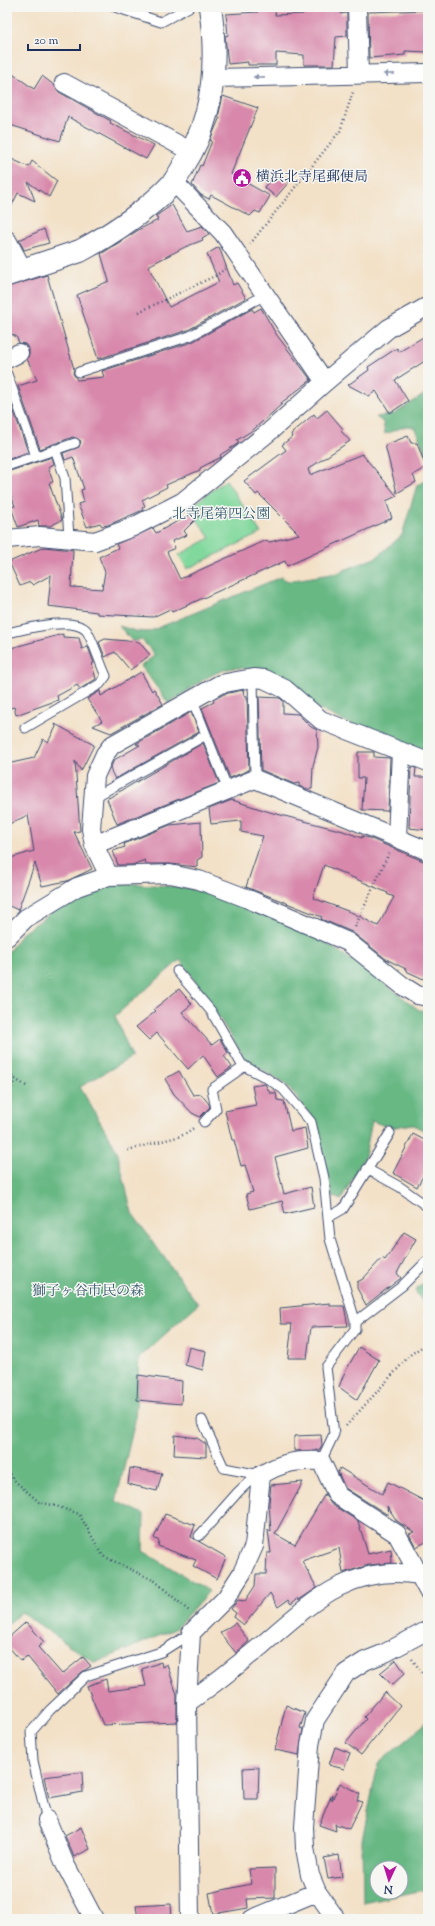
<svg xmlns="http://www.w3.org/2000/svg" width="435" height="1926" viewBox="0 0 435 1926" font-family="'Sorts Mill Goudy','Noto Serif JP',serif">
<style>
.green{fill:#81d89c;stroke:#4e847d}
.forest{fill:#68b884;stroke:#427471;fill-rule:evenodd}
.building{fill:#d888ab;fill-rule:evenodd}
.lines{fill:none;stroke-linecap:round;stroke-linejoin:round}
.service-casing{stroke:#3b4a6e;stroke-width:11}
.minor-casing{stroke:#3b4a6e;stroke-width:20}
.secondary-casing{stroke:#3b4a6e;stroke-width:24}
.path{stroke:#3b4a6e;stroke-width:2.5;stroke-dasharray:1 3;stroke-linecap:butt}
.service{stroke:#fff;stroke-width:9}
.minor{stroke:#fff;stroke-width:18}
.secondary{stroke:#fff;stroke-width:22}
.oneway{fill:#8d97ae}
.labels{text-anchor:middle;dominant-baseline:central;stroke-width:3;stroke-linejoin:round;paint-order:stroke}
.poi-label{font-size:14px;fill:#1b2f5e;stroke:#f6f6f2;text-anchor:start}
.park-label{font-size:14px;fill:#34596e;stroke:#f6f6f2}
</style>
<rect width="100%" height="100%" fill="#f6f6f2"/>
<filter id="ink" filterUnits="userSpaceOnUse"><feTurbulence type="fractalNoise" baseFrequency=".025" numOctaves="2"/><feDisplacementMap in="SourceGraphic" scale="8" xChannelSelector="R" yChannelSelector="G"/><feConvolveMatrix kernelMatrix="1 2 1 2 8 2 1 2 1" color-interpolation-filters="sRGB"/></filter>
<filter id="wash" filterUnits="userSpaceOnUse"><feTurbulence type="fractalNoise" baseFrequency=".012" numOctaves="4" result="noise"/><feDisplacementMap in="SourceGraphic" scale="16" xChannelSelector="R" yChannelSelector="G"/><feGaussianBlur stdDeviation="0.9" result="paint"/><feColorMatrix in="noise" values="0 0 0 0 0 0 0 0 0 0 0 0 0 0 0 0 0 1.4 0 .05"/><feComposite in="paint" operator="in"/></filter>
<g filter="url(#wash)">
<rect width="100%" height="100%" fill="#f3e1c7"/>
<path class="green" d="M226,480L261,533L187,569L179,555L210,538L189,508Z"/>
<path class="forest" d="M428,392V458L414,427L406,426L385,434L383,422L376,417L394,414Z
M428,472V755C394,741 359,729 327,713C296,699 271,667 235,668C213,669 187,692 169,704L141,666L155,655L141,639L133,642L119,626L136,631L148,632L281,577L288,581L337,573L377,557L402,535L417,485L425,481Z
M123,883L182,887L221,895L314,935L375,976L419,1010L428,1011V1133L412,1124L390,1128L372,1121L365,1156L341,1200L332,1196L315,1121L286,1084L246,1060L206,997L180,960L115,1016L132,1057L80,1087L117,1151L132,1213L198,1304L139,1358L135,1421L116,1501L144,1514L143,1551L209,1591L175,1629L95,1663L21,1612L7,1625V954L21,934L74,897Z
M428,1278V1309L415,1291Z
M428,1721V1889L363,1903L362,1840L378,1764ZM377,1868H401V1892H377Z"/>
<g id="blocks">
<path class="building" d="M273,7H276L275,15L303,14L307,7H341V14L347,13V36L336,37L334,65H304V55L276,53V65H248V62L228,64L225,36L228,35L226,14L258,12L257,8Z
M428,10V52L405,51V55L369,58L368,12Z
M7,70L34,89L42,76L54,85L59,92L111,121L110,123L154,145L146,159L68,117L60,141L7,124Z
M223,96L258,108L231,174L270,196L260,213L255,211L250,216L211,195L209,199L201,195L192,185L200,165L202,166L212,141L210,140L220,117H218Z
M7,157L29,167L32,161L57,181L49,197L28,182L35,201L18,193L7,215Z
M277,173L289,182L276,197L264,187Z
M172,205L187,231L202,226L209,234L202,238L203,240L185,247L148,266L169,307L219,282L207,254L219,247L233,285L237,283L246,298L188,330L98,359L77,295L109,281L101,254L140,229L158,220L156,216Z
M44,229L49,243L24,250L19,240Z
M47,275L74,369L73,373L77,380L104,377L102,371L192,342L252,309L254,312L261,308L276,334L311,380L281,403L282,404L253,430L237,440L239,443L220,455L221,457L200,468V470L166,485L167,487L142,500L145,506L142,508L143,510L108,525L102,526L100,523L87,527L78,504L84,502L81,490L84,489L79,474L73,457L65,460L63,453L79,447L81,441L73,437L40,449L18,386L37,380L27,359L29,354V349L25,344L19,343L16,336H14L13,334L7,338V287Z
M428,334V359L395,380L408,401L390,413L376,391L369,396L348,385L369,370L368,367L397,348L399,352Z
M7,392L28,452L7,460Z
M327,410L343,429L341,431L350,441L308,469L310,475L362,454L397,496L386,501L392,518L287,566L285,561L172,612L170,609L153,617L97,614V612L48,606L51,575L33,585L30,582L20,586L9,562L44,547L73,550L71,587L102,589L105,572L99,557L118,548L116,544L153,528L156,533L202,508L204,511L184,531L187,535L172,541L175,548L167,552L180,579L264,541L270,542L299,534L258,493L256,495L244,481L286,450L282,445L292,437L291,434L314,414L317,418Z
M408,436L411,443H417L426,467L413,475L416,482L397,493L385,445Z
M52,457L54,464L48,467L53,482L49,483L62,520L50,526H39L38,520L18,527L11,507L15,506L7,485V472Z
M63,634V637L79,638L82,649L88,647L94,663L92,664L96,679L80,689L77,685L57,696L58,700L16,715L14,707L7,709V649Z
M105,639L139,642L150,655L130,670L115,652L105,657L99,642Z
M141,672L152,691L154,689L163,704L111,733L93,726L102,721L87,699L100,691L101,696Z
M243,690L244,695L247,696L249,770L230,778L202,708L214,702L213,700L224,694Z
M259,697L280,698L283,701V713L298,714L311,727L317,730L318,747L313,766L312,789H306L299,786V783L294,784L261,770Z
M191,712L199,732L115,779L110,769L114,760L140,745L136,744Z
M55,724L94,745L81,771L75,761L80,831L74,832L92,869L67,881L42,886L35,863L18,910L7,905V859L34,851L28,815L7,825V764L34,758L43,739L48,742L56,727Z
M203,743L219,783L117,824L107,799Z
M358,752H374V757L390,758L388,811L362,810L364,778H358Z
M411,767L416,768L415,777H428V830L409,828Z
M232,800L273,813L343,831L362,838V836L369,838L428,863V981L406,971V969L386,959L352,932L321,919L322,917L246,887L263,836L241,832V821L211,824L209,809ZM324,865L388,893L387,894L394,897L378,926L353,913L313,898Z
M201,822L202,857L197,860V867L170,864H146L145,860L132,865H118L113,851L125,847L124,844L170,825Z
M179,989L192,1004L182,1012L212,1045L220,1039L228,1053L224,1056L232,1067L218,1077L203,1055L188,1069L157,1033L149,1040L136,1027L156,1011L154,1009Z
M179,1071L193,1095L201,1094L209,1104L210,1107L200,1117L192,1113L174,1094L165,1079Z
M265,1084L270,1093H276L277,1100L284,1101L291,1131L305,1128L308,1148L275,1157L284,1194L311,1187L314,1207L285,1214L282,1201L250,1209L246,1194L253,1192L245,1165L241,1166L234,1140H232L225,1111L256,1105L252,1086Z
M413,1134L428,1142V1167L417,1187L393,1173Z
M404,1232L416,1239L397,1273L401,1278L366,1305L357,1288V1282L363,1279L382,1258L385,1260Z
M330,1303V1306H344L348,1326L311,1327L307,1358H288L292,1324H281L280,1308Z
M189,1347L206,1351L203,1370L185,1365Z
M359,1347L379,1360L357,1400L339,1387L343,1376Z
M138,1375L182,1381L181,1404L137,1400Z
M175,1435L197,1438L206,1444V1457L174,1455Z
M321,1435L322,1445L319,1450L294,1451V1436Z
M130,1468L162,1473L157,1491L128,1484Z
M340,1468L382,1494L388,1482L428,1503V1541L416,1547L409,1534L414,1532L397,1521L387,1506L388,1515L345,1488L338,1472Z
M303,1482L275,1534L295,1545L325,1494L331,1504L358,1521L368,1554L391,1549L392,1563L369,1565L343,1573L339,1548L302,1561L317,1588L299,1600L298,1598L291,1604L288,1600L278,1607L270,1593L244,1625L234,1617L236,1613L231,1609L238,1600L245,1601L255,1586L256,1574H266L267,1553H271L268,1530L271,1532L269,1503L271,1485Z
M165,1514L195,1525L191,1537L226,1557L217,1579L193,1566L196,1560L158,1546L159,1541L154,1538Z
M26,1622L44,1642L38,1647L62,1674L83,1657L91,1666L82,1672L58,1694L27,1656L21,1661L7,1645V1639Z
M235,1623L249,1641L236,1653L220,1633Z
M396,1660L405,1673L392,1685L380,1673Z
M161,1662L162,1667L167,1664L177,1695V1722L103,1725L87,1686L106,1679L108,1691L146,1686L142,1669Z
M385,1692L400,1706L361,1755L346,1743L366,1719L364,1717Z
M286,1705L305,1713L300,1728L303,1729L299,1755L275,1750Z
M335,1747L350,1753L344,1769L329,1765Z
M259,1767L258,1799H244L243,1768Z
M82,1772L83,1792L49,1798L44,1777Z
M340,1783L360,1794L357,1800L362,1802L349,1829L335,1824L336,1831L319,1825L332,1794V1800Z
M81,1827L90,1849L74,1857L65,1836Z
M339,1855L342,1877L328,1879L324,1858Z
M275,1868V1898L247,1899L248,1908L213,1914L209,1893L251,1884L249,1869Z
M171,1904L172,1919H138L136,1906Z"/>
</g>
</g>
<g filter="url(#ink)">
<use href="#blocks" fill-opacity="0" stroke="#3b4a6e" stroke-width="1"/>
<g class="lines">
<g class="service-casing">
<path id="service" d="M115,7L161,22L189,7
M79,372L190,336L265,295
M7,374L36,456
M55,449L65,478L69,537
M7,466L75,443
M7,633C25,629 72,616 86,630C92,637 101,666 106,676L100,684L25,728
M253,678L255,779
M192,699L228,790
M93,798L206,735
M177,971L211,1011L242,1065L265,1077L283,1089L311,1122L324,1178L330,1239L355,1320V1329L326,1367L334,1434L321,1461
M204,1122L216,1109L212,1089L245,1066
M367,1169L400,1187L428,1207
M329,1217L343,1209L390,1133
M355,1322L402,1286L428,1260
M202,1420L224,1468L261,1475
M199,1536L238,1492L257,1474
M47,1820L33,1761L31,1732L50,1710L86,1676L161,1652L191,1633"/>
</g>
<g class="minor-casing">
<path id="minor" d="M357,7L359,74
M213,78L428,73
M64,83L192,152
M174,182L223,233L325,382
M7,240L23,270
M7,359L19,353
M7,539L40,536L95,541L133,527L182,502L269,432L325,382L389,328L428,306
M397,837L401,751
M94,845L255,779L428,851
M109,876L94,845L91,829L95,776L105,754L112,745L220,684L253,678L264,679L285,689L321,720L428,762
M7,937L26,918L77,887L109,876L170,874L199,880L246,898L348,942L403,986L417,995L428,997
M187,1703L191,1633L226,1598L242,1573L254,1546L261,1475C283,1462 296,1460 321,1461L337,1495L397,1534L428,1591
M47,1820L65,1864L94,1919
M190,1919L187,1703C213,1685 237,1666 262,1645C310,1604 350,1563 419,1575
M252,1919L317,1892
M336,1919L317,1892L310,1875L305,1848L304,1827L310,1745L315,1720L346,1673L365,1661L385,1653L428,1630"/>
</g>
<g class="secondary-casing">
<path id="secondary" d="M7,275L80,251C112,234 149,209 173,183C177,177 181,171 184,165C214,118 218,61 210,7"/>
</g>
<path class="path" d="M250,244L340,131L353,92
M139,312L217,275L226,268
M355,927L389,853
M7,1070L15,1079L7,1100
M15,1079L28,1087
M128,1150L181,1136L194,1128
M346,1426L411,1354L428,1343
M7,1471L16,1482L39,1502L56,1506L79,1514L103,1556L155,1581L189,1611
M412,1659L428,1681"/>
<use href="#service" class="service"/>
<use href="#minor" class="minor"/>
<use href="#secondary" class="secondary"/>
</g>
<defs><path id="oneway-solid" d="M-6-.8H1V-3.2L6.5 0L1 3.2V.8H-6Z"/></defs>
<g class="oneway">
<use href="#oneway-solid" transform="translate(389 74) rotate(179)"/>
<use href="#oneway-solid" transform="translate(259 77) rotate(179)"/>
</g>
</g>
<defs>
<g id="civic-disc" transform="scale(1)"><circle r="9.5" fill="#b5179e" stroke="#f6f6f2"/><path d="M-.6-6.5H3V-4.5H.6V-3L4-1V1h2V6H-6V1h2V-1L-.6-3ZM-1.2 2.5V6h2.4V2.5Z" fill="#fff"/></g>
</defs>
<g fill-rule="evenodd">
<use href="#civic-disc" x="242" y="178"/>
</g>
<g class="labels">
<g class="poi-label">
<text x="256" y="178">横浜北寺尾郵便局</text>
</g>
<g class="park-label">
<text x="221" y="515">北寺尾第四公園</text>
<text x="88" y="1292">獅子ヶ谷市民の森</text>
</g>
</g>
<rect width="435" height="1926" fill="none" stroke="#f6f6f2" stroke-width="24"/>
<g transform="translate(389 1880) rotate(184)"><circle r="19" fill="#f6f6f2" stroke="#9ea6b7"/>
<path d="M0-3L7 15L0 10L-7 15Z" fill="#b5179e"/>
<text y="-6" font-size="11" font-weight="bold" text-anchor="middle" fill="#1b2f5e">N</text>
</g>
<path d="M28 44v6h52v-6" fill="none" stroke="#1b2f5e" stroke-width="2"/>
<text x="34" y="44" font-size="12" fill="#1b2f5e" stroke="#f6f6f2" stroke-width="3" paint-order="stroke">20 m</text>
</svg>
